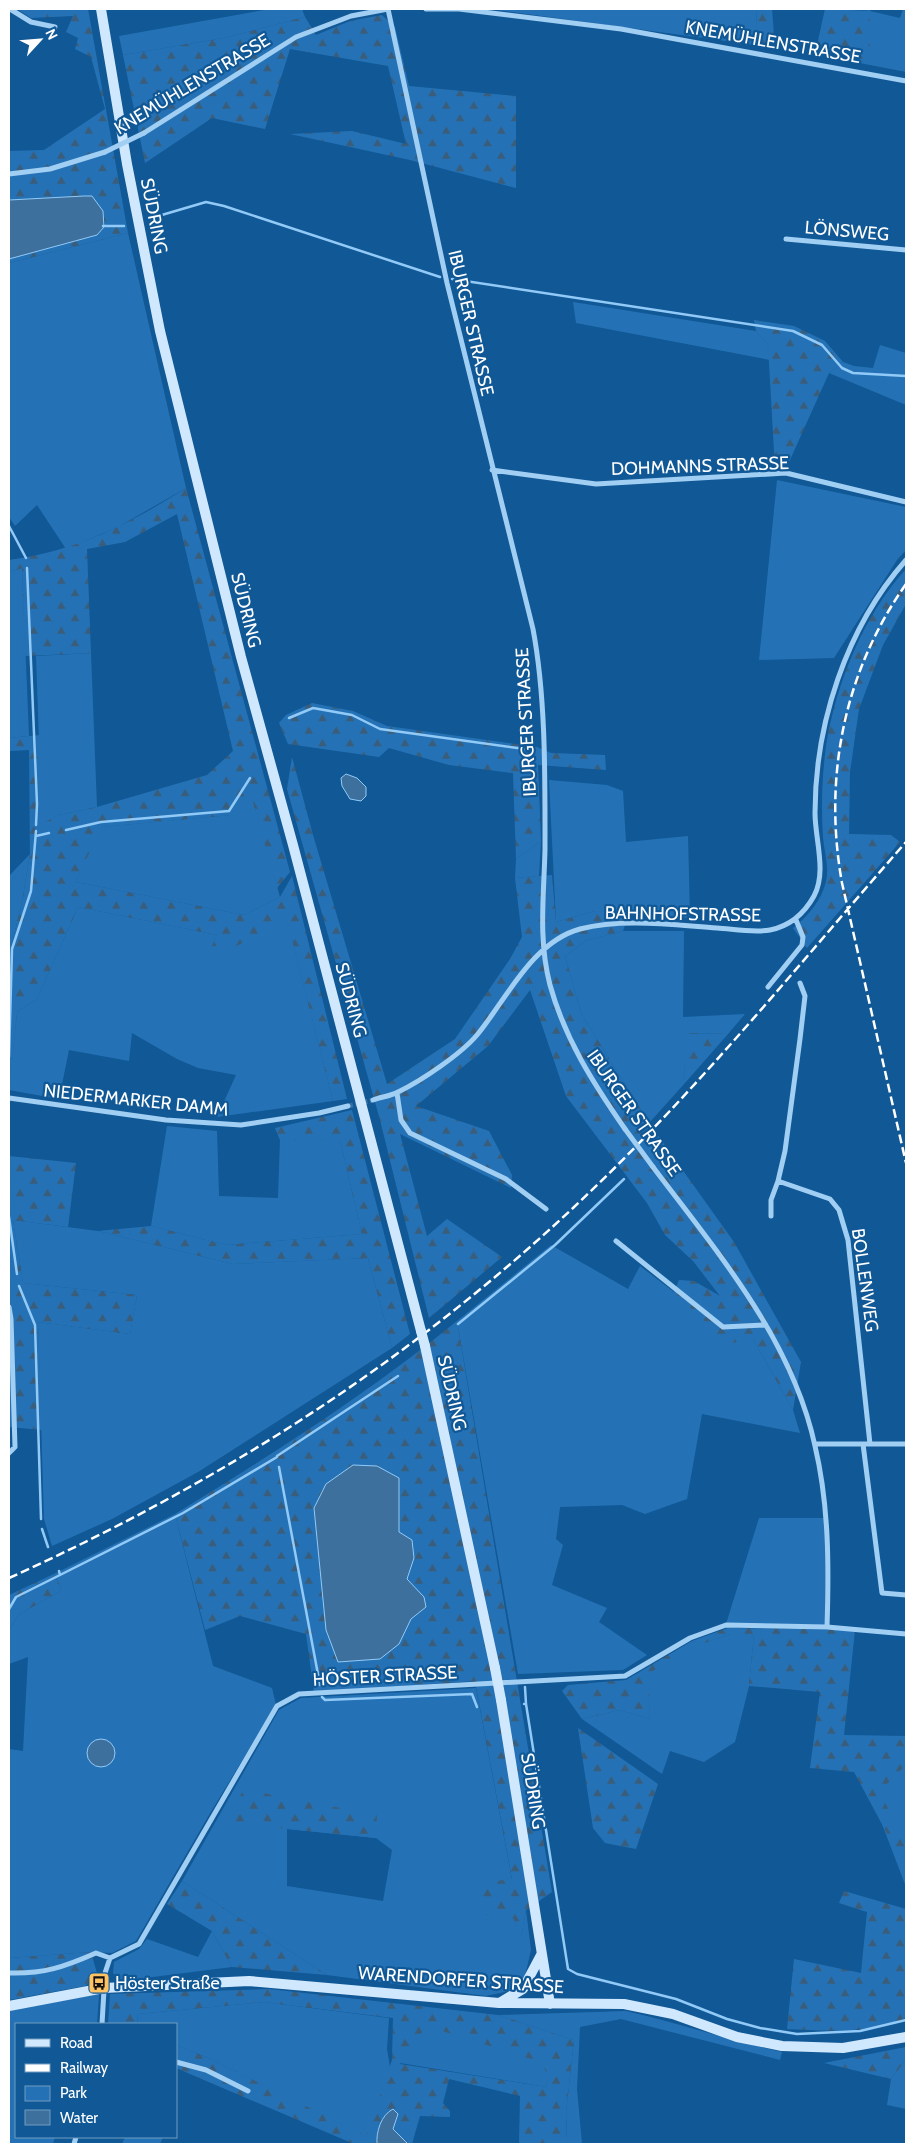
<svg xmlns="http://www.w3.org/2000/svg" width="915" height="2153" viewBox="0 0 915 2153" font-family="Cabin,sans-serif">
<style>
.green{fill:#2472b5;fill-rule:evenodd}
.forest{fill:url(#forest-firs);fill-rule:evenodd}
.water{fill:#3e709e;stroke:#92caf7}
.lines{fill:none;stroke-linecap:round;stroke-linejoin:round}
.stream{stroke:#92caf7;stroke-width:2.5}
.street-tunnel{stroke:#3571a6;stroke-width:5;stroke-dasharray:5 2.5;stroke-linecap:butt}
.street{stroke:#a1cef3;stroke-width:5}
.secondary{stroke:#d0e8fd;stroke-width:10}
.rail{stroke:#fff;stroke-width:2.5;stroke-dasharray:9 4;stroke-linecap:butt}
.street-bridge{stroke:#a1cef3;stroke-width:5}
.secondary-bridge{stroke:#d0e8fd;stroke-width:10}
.labels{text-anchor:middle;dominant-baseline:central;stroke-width:4.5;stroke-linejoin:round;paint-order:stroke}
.street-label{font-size:18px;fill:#fff;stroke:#115896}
.poi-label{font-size:18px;fill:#fff;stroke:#115896;text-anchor:start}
</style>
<defs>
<pattern id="forest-firs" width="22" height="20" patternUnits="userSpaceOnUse" patternTransform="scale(1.25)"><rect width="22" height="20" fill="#2472b5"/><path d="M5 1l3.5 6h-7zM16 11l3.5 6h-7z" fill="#3a5d7b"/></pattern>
</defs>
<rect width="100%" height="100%" fill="#115896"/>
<path class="green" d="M270,9H302L305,17L224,38L123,55L119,36Z
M489,9H757L755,45Z
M854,9H870V11L900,18L903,9H906V72L870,65V11Z
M128,233L186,488L118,527L66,549L37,505L15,526L9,517V263Z
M573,302L756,331L768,345L770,360L576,323Z
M880,345L906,353V405L829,373L843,362L854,366L873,368Z
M777,480L906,507V550L897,560L834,658L759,660Z
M22,568L29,736L9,738V572Z
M91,653L97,807L59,815L42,824L36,656Z
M549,780L607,785L623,791L626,842L688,836L690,918L595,911L556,922Z
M251,794L280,897L244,915L76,882L100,827L231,815Z
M541,841L539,876L515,878L516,859Z
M30,854L22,902L9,956V876Z
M78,907L217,935L206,961L287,919L333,1101L217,1117L236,1075L198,1068L177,1059L132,1033L129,1061L69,1050L59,1099L9,1090L17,1012L37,999Z
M623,931H684L683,1017L745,1014L728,1034L684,1033L685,1083L649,1123L581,1013L565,956L585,941Z
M167,1126L217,1131L219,1196L278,1198L280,1140H340L362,1234L226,1245L151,1226Z
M13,1220L98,1231L233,1264L368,1258L392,1348L198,1472L112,1519L52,1546L44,1519L38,1322L130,1334L137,1295L23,1283Z
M551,1245L628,1289L640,1266L674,1292L753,1339L793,1410L800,1433L702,1414L687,1499L645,1514L622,1505L560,1507L556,1539L563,1545L552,1585L607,1608L599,1622L647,1655L623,1670L518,1674L461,1344L457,1321Z
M175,1514L213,1666L272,1688L276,1705L209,1815L136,1941L112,1953L91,1952L9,1958V1749L23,1751L28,1657L9,1664V1631L18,1615L62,1590L54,1574Z
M759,1518H825L827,1535L825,1625L726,1624Z
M730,1634H754L749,1686L735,1742L704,1762L670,1751L662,1774L582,1719L619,1710L650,1719L648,1673L695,1646Z
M476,1688L512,1880L514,1919L521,1937L526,1910L531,1950L525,1976L513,1990L486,1996L327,1975L182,1881L279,1710L301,1698ZM287,1829L376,1838L392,1850L383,1901L287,1886Z
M906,1755V1887L882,1824L867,1759Z
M212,1931L232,1967L121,1981L113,1973L114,1962L139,1949L147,1939L198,1957Z
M99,1994L97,2024H16V2137H55L53,2144H9V2010Z
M264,2002L389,2018L387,2049L390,2067L367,2137L213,2060L176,2045V2024H138L137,2014Z
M626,2011C678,2023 729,2040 782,2052L780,2060L621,2019L580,2027L577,2089L582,2144H567L566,2113L574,2040L498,2015Z
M426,2025L545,2063L547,2087L400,2063Z
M906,2059V2109L887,2105L891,2079Z
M125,2137H163L160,2144H122Z"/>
<path class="forest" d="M17,9H88L128,233L9,263V259L101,229L105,224L103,211L84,196L9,200V151L44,150L105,109L91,57L75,49L78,38L66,32L73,16L31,18Z
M757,9H772L775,48L755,45Z
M825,9L870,11V65L815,54Z
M382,15L395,27L409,86L516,96V188L410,160L290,134L352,131L406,144L388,66L290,49L265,129L212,118L145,163L123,55L224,38L305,17L316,35L350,21Z
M754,320L794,326L825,341L843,362L829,373L785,471L775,469L768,345L756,331Z
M186,488L290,872L277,888L251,795L232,815L101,827L76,882L244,915L280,897L292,876L347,1099L333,1101L287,920L205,962L217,935L78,907L37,999L17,1012L9,1094V956L22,902L30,854L29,750L9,751V738L40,735L43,823L59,815L97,807L207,775L233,751L177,514L125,542L87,549L91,653L25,656L22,568L9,572V560C76,551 130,524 186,488Z
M906,569V604L883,645L859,709L850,772L849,834L891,835L900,842L807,948L793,928C809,916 825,896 827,875C828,863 824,849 823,837C821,807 822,777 826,746C836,684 863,616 906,569Z
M312,703L353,711L387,726L537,747L551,753L605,755L606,770L538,765L541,841L516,859L513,773L449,765L389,748L379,757L288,744L279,723L286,715Z
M292,757L313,835L387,1084L455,1039L510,959L522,937L515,878L552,875L556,922L595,911L629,912L623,931L585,941L565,956L581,1013L649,1123L734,1242L801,1362L793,1410L753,1339L727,1344L674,1292L679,1280L694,1281L720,1296L693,1261L665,1235L647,1203L566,1096L530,990L488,1046L416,1106L489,1131L512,1175L511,1188L400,1134L427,1236L447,1219L502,1257L429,1318L380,1120L287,789Z
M683,1033L728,1034L685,1083Z
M352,1110L410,1334L392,1348L368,1258L233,1264L98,1231L151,1226L226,1245L362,1234L340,1140H280L275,1128Z
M9,1156L76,1163L68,1227L13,1220L23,1283L137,1295L130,1334L38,1322L42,1430L9,1427Z
M457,1321L552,1892L526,1910L521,1938L514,1919L480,1914L479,1883L512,1879L475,1681L314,1692L306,1634L240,1616L205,1630L175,1514C272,1454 368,1394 457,1321Z
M54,1574L62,1590L18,1615L9,1631V1595Z
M728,1628L855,1630L844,1735L906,1736V1765L879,1792L906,1840V1869L854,1772L810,1768L820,1692L749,1686L754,1634H730L696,1646L649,1673L650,1719L619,1710L582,1719L562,1691L568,1685L626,1680L692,1641Z
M578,1728L658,1784L636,1849L605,1843L593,1828Z
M243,1789L377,1815L376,1838L230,1823Z
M182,1881L327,1975L232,1967L212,1931L167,1904Z
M844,1891L906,1909V2018C870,2034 825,2031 787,2029L794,1959L861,1973L867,1912L839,1903Z
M91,1952L98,1977L85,1986L9,2000V1958Z
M269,1989L498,2015L574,2040L566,2113L567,2144H519L520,2096L449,2079L443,2103L450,2111V2117L420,2116L412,2144H408L393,2128L398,2114L377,2131V2144H354L176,2068V2045L213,2060L366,2136L392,2060L393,2018L264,2002L137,2014L138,2024H108L110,1994ZM426,2026L544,2063L547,2087L400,2064Z
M906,2047V2059L891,2079L824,2063Z"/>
<path class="water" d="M84,196H92L103,211L104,227L97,235L9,259V200Z
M346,774L357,778L366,787V796L361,801L350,799L342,786L341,778Z
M353,1465L377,1466L399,1478V1532L412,1540L414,1558L407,1579L424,1597L426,1607L411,1619L399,1644L380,1659L338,1662L326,1630L314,1508L326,1484Z
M87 1753a14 14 0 1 1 28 0a14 14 0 1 1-28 0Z
M393,2109L398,2114L393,2129L408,2144H377C376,2132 381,2115 393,2109Z"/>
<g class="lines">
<path class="stream" d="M155,217L206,202L224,206L440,277
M103,226H124
M452,279L793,331L822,345L842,368L853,373L906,376
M9,526L26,558
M27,568L37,804L36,825
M289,718L313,708L352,715L380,729L532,750
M66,830L101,822L229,811L250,778
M36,836L49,833
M9,1057L12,949L31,891L36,831
M9,1217L17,1274
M19,1286L35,1325L41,1519
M458,1324L555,1245L624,1179
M277,1456L398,1376
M279,1467L320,1685
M42,1529L48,1547
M60,1575L183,1513L277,1457
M9,1609L16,1597L60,1575L59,1571
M525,1687L526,1704
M322,1697L325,1700L472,1694L477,1707
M524,1704H526L568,1969L577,1974L676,1999L727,2019L760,2028L797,2034L860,2031L906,2020"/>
<path class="street-tunnel" d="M348,1106L373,1100"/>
<path class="street" d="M10,9L31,22L55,27
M388,9L447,283L533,629C546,698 545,778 545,849C544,895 538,939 550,985C565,1039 593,1083 625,1129
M426,9H459L621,29L906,81
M144,133L296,37L351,16L388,9
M9,174L50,169L105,152
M786,239L906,250
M492,470L596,484L786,473L906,502
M800,983L805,996L800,1039L785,1151L778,1181L830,1199L839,1210L848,1240L870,1444
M768,987L802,945L803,937L796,920
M397,1093L401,1120L410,1133L506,1179L546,1209
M9,1098L166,1120L241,1125L319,1113L348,1106
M373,1100C381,1097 391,1096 398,1092C421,1081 461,1054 477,1035C506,1000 532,942 580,929C623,918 673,925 717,928C733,929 754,933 770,930C790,926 804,914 814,896C827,872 815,839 815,813C815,724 846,628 906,560
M653,1167C717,1252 792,1339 815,1446C829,1505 829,1566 827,1627
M771,1216V1200L778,1181
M616,1241L723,1327L766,1325
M9,1307L11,1319L15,1447L9,1453
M815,1444H906
M863,1444L882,1593L906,1595
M9,1973C44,1974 64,1967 96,1953L110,1958
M102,2024L105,1973L110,1958L139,1944L277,1706L299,1694L625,1676L690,1638L726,1625L827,1627L906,1634
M176,2062L206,2070L248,2091
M74,2144L76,2137"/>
<path class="secondary" d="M101,9L127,164L160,331L241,657L293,845L421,1331
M425,1346L495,1668
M501,1700L550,2004
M501,2002L523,1989L541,1955
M9,2006L104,1988L249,1981L499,2003L624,2004L673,2014L737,2037L782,2046L843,2048L906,2037"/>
<path class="rail" d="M906,584C844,672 823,777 842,883L906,1163
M9,1578C217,1484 405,1365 573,1208C694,1095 797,966 906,842"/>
<path class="street-bridge" d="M105,152L144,133
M625,1129L653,1167"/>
<path class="secondary-bridge" d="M421,1331L425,1346
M495,1668L501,1700"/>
</g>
<defs>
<g id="bus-square" transform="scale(1.125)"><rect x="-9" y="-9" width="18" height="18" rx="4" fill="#ffc363" stroke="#115896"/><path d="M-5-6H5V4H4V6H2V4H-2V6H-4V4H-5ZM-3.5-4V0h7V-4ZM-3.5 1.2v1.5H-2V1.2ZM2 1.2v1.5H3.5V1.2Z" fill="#111"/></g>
</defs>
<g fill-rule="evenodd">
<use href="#bus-square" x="99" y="1983"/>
</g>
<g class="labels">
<g class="street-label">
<text transform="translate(773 42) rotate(10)">KNEMÜHLENSTRASSE</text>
<text transform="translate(192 84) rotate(-31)">KNEMÜHLENSTRASSE</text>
<text transform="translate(154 216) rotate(79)">SÜDRING</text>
<text transform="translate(847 231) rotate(5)">LÖNSWEG</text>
<text transform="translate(471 323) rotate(77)">IBURGER STRASSE</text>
<text transform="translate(700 466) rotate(-2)">DOHMANNS STRASSE</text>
<text transform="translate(246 610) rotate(76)">SÜDRING</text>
<text transform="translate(526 722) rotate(-93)">IBURGER STRASSE</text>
<text transform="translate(683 914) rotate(1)">BAHNHOFSTRASSE</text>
<text transform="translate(351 1000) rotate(75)">SÜDRING</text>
<text transform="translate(136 1100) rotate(6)">NIEDERMARKER DAMM</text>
<text transform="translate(634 1113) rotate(55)">IBURGER STRASSE</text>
<text transform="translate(865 1280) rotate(82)">BOLLENWEG</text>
<text transform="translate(452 1393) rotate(77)">SÜDRING</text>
<text transform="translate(385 1676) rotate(-3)">HÖSTER STRASSE</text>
<text transform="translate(533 1791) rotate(81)">SÜDRING</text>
<text transform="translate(461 1980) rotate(4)">WARENDORFER STRASSE</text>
</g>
<g class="poi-label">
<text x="115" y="1983">Höster Straße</text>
</g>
</g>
<rect width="915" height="2153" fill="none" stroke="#ffffff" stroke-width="20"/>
<rect x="15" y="2023" width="162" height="115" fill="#115896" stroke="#709bc0"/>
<rect x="25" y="2039" width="25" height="8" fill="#d0e8fd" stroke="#709bc0"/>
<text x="60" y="2048" font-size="15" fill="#ffffff">Road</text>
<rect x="25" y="2064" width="25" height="8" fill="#ffffff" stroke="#709bc0"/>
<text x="60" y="2073" font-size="15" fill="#ffffff">Railway</text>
<rect x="25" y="2086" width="25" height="15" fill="#2472b5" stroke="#709bc0"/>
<text x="60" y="2098" font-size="15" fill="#ffffff">Park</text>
<rect x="25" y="2110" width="25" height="15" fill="#3e709e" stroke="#709bc0"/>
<text x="60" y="2123" font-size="15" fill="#ffffff">Water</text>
<g transform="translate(40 40) rotate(64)" stroke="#115896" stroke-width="4" paint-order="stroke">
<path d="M0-4L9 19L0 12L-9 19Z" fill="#ffffff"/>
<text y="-8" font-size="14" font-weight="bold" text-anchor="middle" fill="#ffffff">N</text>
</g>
</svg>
